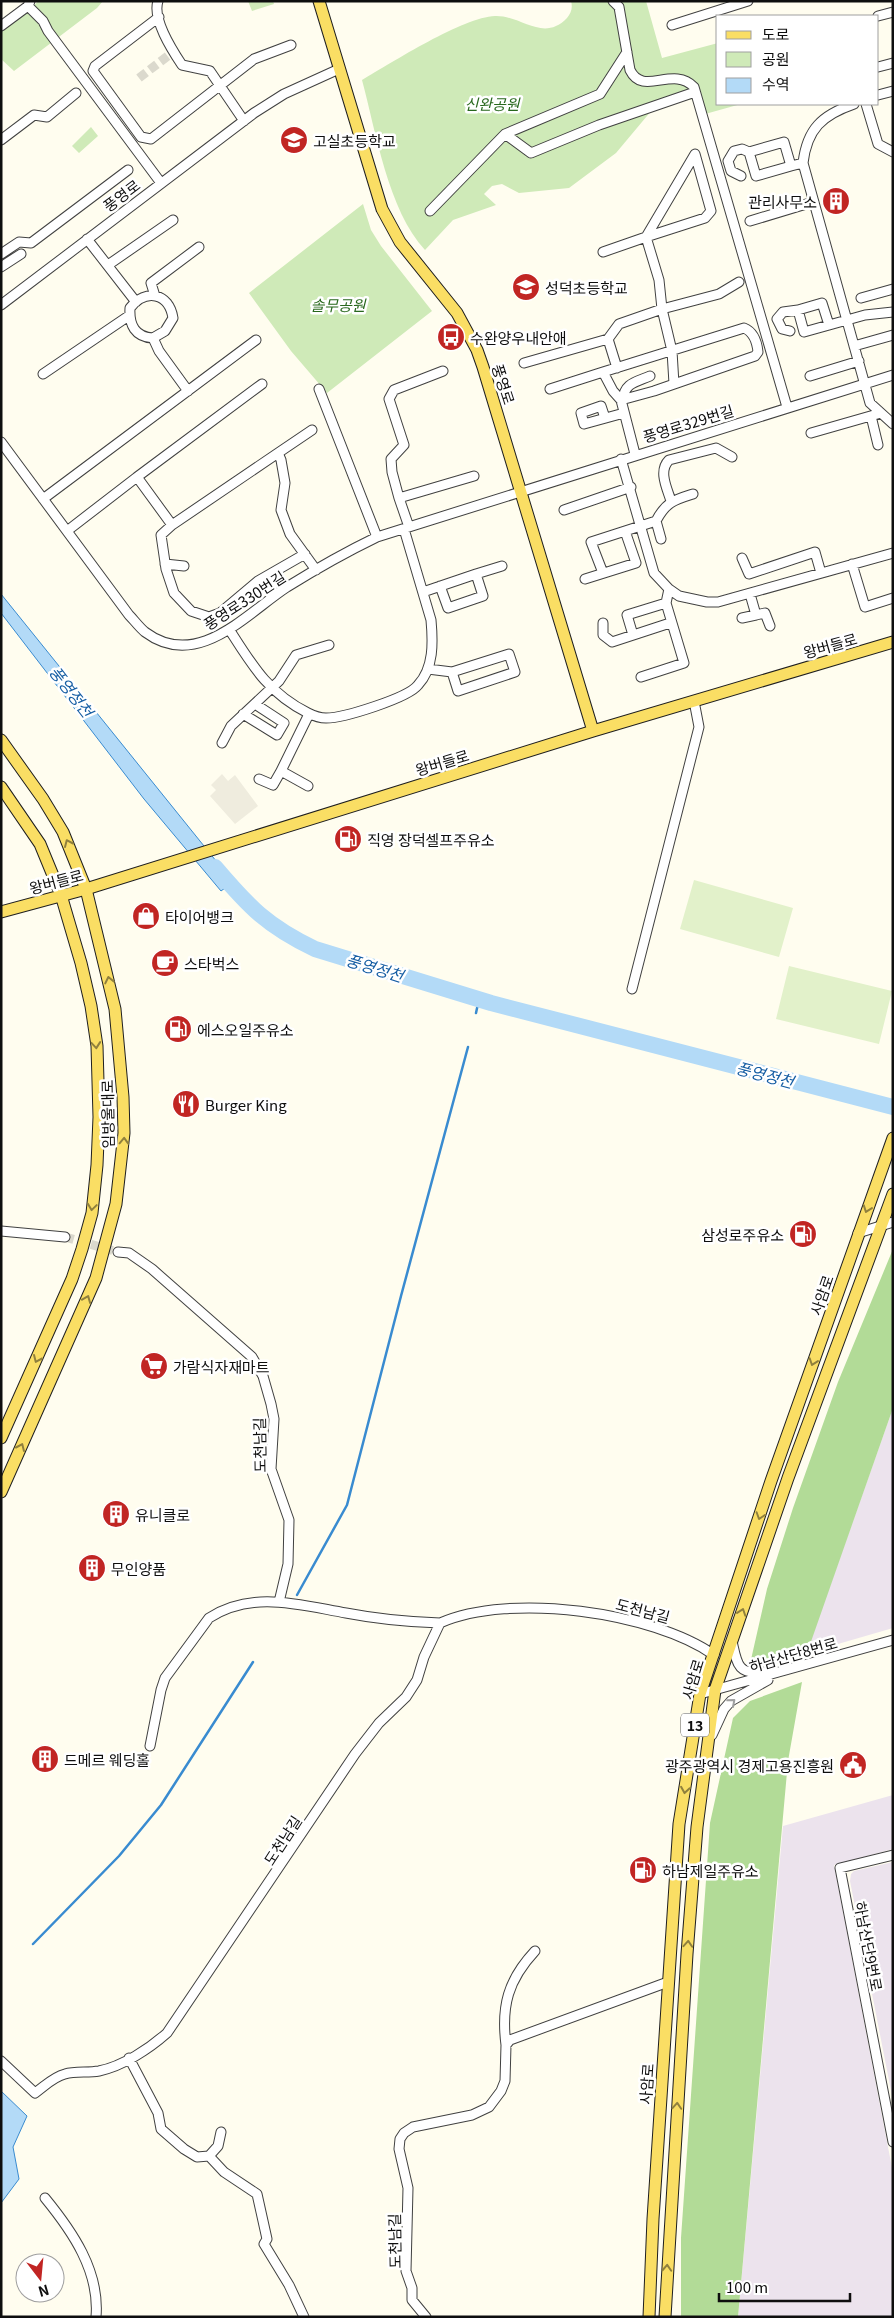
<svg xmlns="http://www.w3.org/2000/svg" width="894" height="2318" viewBox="0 0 894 2318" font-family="Georgia,'Noto Sans KR',serif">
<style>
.industrial{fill:#ece3ed}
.green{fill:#cfeab8}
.forest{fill:#b2db97}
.pitch{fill:#e2f1ca}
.plaza{fill:#efecde}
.water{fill:#b3daf7;stroke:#398bd0}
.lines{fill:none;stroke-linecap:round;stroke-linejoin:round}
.stream{stroke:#398bd0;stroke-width:2.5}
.river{stroke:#b3daf7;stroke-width:16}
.minor-tunnel{stroke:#dbd9cd;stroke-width:9;stroke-dasharray:9 4.5;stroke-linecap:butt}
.minor-casing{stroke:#414141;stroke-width:11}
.major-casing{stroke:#1f1f1f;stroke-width:13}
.minor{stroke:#fff;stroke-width:9}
.major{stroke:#fade64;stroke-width:11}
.oneway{stroke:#90803d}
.oneway2{stroke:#9f9f9f}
.labels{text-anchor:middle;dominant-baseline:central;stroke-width:5;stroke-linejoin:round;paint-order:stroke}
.shield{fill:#fff;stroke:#565656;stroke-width:1}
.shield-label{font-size:14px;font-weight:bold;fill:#0e0e0e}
.park-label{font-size:15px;font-style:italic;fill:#28681d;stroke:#fff}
.poi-label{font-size:15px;fill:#0e0e0e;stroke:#fff;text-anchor:start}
.street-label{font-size:15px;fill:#0e0e0e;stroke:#fff}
.water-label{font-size:16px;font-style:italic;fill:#155da3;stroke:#fff}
</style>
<rect width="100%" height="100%" fill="#fffdef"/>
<path class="industrial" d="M893,1408V1628L807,1653L808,1648Z
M893,1795V1849L834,1865L893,2173V2317H738L783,1826Z
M893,1862V2101L850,1881L851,1874L854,1871Z"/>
<path class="green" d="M39,1H103L97,8L14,71L1,59V30Z
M248,1H273L274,4L252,11Z
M571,1H646L662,58L718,43V104H741L698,116L693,99L666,104L652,110L616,153L569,188L519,193L502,184L492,186L484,194L496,205L453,220L425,250C388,210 376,132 362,80C393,62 463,17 495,16C521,15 543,43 567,18C571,13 573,8 571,1Z
M91,127L98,136L79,153L72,146Z
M363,204L371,230L381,246L432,311L327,393L291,351L249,293Z"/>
<path class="forest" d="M893,1249V1408L807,1653C791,1658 767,1671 750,1664L767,1589L793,1508L838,1382Z
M802,1682L788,1761L738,2317H681V2238L710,1823L733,1718L750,1701Z"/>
<path class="pitch" d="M694,880L793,908L779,957L680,929Z
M789,966L892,991L879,1044L776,1019Z"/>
<path class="plaza" d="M222,774L228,781L235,775L258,806L235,824L210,796L216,790L211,785Z"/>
<path class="water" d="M1,594L233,882L221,891L144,799L1,613Z
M1,2091L27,2116L13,2147L19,2179L1,2203Z"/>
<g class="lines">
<path class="stream" d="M476,1013L479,999
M297,1595L347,1505L401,1296L468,1047
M33,1944L119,1856L161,1805L253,1662"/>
<path class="river" d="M215,867C249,907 267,926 315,949L491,1003L893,1107"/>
<path class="minor-tunnel" d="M139,78L169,55
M65,1237L118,1252"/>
<g class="minor-casing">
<path id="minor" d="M158,1C152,19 172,50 182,65L210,71L244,121
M613,1L619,7L630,70C643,97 673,65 694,87L787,407
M28,6L43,21L48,31L161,183
M878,16L893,12
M159,17L95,66L93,71L141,137L151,139L254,59L291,45
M672,25L748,1
M1,26L28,6L30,1
M878,67L893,63
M878,95L893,91
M854,104C822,115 807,129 803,163L870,403L893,424
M866,104L878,144L893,152
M505,134L531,153L599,125L695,92
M1,140L34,115L47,117L76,93
M791,166L756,176L749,152L784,142L791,166L803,163
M741,176L731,171L728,161L734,151L742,149L749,152
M430,211L505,134L600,94L627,52
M750,221L813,202
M87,239L136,302
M603,252L646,237L695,154L711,211L705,218L646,237L659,280L662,309L619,324L608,339L617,368
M1,254L19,242L31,243L128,170
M108,265L173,220
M1,267L21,254
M155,296L151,283L199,247
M861,298L893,289
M1,305L254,113L284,94L339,69
M829,325L822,303L798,310L804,332L865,315L893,312
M790,331L782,329L777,319L783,312L798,310
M153,338L165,331L173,318C169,293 146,288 130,308C129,325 135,337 153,338L159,351L188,391
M854,346L893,335
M524,363L608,339
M603,372L744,328C754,332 757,342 758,352L755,356L654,391L621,400L635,454
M43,374L130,315
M810,376L859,361
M262,384L137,477L172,525L278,453
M674,384L672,351L662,309L719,294L739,282
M319,389L377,537
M550,389L603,372L613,391L621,400
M623,400C624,383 636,382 650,376
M871,416L878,445
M605,418L601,406L581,413L584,424L624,413
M312,430L278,453L281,460L285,483L281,510L290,534L316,570
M811,433L881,413
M1,442L129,615C134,620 139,627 145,632C197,671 246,614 287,587C316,569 346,552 377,537L893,375
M621,459L654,573L669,589L679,596L707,602H718L893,553
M399,498L392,472L391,459L404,445L389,399L394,390L443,371
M43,499L256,340
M671,501C667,488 658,471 669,460L716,448L732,457
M564,510L631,487
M656,521L661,539
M172,525L161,535L166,569L174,593L191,611L209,617L220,613L258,581L305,554
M409,527L399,498L474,476
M67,531L137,477
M742,558L749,574L815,552L821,573
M165,564L184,566
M852,564L865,607L893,598
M603,573L591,542L656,521C666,502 674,500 693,494
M476,574L502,566
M585,579L636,563L625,531
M423,592L476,574L483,596L448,608L440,586
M750,594L756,615L765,613L770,626
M742,618L756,615
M603,623V635L612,642L670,623
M229,629C252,665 268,693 308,713C314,716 320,718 326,718C344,718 408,698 418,685C434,668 433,642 431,620L404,529
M633,635L627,615L666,603
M428,669L452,672L509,654L515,672L458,691L452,672
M641,677L684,663L666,603L669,589
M243,714L277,735L284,723L255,704
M222,743L231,726L279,681L296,655L329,645
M259,779L273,785L281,771
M308,786L281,771L309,714
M632,989L699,727L694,701
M1,1231L65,1237
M858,1233L893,1222
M118,1252L129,1253L152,1269L252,1357L263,1376L271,1404L274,1419L271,1469L289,1520L288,1564L279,1602
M732,1641C737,1663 737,1675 763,1672
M700,1694L893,1640
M712,1735L724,1709L731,1701L768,1680
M150,1746L161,1690L165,1678L209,1618C252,1590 300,1605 346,1613C377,1619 408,1622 440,1623
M893,1855L840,1868L893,2142
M506,2045C501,2006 508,1980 535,1951
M129,2058L158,2113L161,2129L184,2149L197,2157L209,2156L218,2146L221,2132
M1,2061L35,2093C45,2086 53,2077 65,2074C75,2071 88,2073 99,2071C123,2066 149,2049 167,2033L355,1754L379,1723L406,1697L417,1680L424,1657L440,1623C510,1592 653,1612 714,1655
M209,2156L224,2172L257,2194L267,2239L264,2244L289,2285L304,2317
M45,2198C72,2231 100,2271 96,2317
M426,2317L412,2300V2288L406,2271L408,2188L399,2149L400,2139L404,2133L413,2127L472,2115L489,2107L501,2091L505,2081L506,2045L510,2040L668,1982"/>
</g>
<g class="major-casing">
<path id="major" d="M319,1L382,209L400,242L457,313L477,350L483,367L593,731
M1,740L43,799L63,832L86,889L115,1009L123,1097L124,1133L116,1204L96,1278L1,1492
M1,787L40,844L61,895L81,963L91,1006L97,1046L99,1117L97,1165L92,1213L82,1249L72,1279L1,1438
M1,912L86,889L593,731L893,642
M649,2317L653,2219L679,1824L700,1694L771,1481L893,1138
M665,2317L687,1954L697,1827L715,1690L788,1478L893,1194"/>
</g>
<use href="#minor" class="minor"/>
<use href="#major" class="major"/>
</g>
<defs><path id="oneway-chevron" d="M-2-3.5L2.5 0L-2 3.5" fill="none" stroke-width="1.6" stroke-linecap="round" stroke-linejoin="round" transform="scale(1.25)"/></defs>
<g class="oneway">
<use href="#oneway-chevron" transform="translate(68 843) rotate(-114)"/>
<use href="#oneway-chevron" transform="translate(109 980) rotate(-102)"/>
<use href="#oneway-chevron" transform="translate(96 1045) rotate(85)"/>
<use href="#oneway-chevron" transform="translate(124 1141) rotate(-88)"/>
<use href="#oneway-chevron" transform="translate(92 1207) rotate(98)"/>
<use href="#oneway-chevron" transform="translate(867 1209) rotate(110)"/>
<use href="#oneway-chevron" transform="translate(87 1299) rotate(-68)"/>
<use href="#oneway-chevron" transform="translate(37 1359) rotate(114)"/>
<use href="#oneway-chevron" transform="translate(813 1362) rotate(109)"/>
<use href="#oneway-chevron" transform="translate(21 1447) rotate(-66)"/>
<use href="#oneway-chevron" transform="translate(760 1516) rotate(108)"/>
<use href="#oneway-chevron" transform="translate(742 1612) rotate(-71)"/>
<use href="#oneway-chevron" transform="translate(685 1790) rotate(99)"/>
<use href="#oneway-chevron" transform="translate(688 1944) rotate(-86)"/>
<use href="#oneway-chevron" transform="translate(677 2106) rotate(-86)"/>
<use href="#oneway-chevron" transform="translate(667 2268) rotate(-87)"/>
</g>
<use class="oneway2" href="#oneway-chevron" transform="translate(732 1702) rotate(-41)"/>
<defs>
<g id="school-disc" transform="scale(1.4375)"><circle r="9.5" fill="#c12523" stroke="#fff"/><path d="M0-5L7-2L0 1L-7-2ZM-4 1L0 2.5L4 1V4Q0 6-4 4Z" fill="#fff"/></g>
<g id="building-disc" transform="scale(1.4375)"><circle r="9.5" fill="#c12523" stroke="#fff"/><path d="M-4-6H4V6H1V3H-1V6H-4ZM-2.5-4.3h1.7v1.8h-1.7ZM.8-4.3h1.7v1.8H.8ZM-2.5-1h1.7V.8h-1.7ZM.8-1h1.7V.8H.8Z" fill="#fff"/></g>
<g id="bus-disc" transform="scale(1.4375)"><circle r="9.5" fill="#c12523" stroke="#fff"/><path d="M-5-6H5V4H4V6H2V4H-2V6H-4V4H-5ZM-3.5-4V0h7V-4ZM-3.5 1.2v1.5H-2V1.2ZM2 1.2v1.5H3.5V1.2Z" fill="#fff"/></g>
<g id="fuel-disc" transform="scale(1.4375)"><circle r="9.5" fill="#c12523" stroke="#fff"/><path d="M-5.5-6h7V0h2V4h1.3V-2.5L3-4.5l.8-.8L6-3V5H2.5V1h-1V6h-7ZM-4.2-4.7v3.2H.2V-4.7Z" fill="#fff"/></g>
<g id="shop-disc" transform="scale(1.4375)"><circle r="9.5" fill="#c12523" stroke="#fff"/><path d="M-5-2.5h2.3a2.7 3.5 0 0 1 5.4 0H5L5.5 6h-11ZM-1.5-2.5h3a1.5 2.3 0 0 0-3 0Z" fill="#fff"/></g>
<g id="cafe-disc" transform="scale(1.4375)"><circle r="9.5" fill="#c12523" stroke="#fff"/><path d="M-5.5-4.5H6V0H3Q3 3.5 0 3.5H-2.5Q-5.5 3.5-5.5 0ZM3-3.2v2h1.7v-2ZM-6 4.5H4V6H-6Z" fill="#fff"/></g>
<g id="restaurant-disc" transform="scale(1.4375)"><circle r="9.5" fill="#c12523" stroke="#fff"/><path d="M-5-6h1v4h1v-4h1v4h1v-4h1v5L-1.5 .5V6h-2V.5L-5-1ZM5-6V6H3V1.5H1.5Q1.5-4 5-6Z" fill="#fff"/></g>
<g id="supermarket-disc" transform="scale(1.4375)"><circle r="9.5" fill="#c12523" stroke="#fff"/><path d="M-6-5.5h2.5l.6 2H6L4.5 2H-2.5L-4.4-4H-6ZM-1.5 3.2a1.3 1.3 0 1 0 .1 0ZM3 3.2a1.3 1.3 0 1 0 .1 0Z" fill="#fff"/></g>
<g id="civic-disc" transform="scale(1.4375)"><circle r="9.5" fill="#c12523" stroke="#fff"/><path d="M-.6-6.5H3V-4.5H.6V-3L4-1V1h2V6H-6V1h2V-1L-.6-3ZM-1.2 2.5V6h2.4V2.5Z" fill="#fff"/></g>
</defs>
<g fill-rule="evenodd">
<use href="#school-disc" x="294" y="140"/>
<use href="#building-disc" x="836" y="201"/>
<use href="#school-disc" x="526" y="287"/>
<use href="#bus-disc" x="451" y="337"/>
<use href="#fuel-disc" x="348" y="839"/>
<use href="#shop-disc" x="146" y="916"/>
<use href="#cafe-disc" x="165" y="963"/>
<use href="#fuel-disc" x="178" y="1029"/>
<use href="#restaurant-disc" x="186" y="1104"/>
<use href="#fuel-disc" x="803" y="1234"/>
<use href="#supermarket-disc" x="154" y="1366"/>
<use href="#building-disc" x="116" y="1514"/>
<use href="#building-disc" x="92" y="1568"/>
<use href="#building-disc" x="45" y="1759"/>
<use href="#civic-disc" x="853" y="1765"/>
<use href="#fuel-disc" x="643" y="1870"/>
</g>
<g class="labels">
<rect class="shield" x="681" y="1713.5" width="28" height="23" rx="4"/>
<g class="shield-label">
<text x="695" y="1725">13</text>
</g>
<g class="park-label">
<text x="492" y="103">신완공원</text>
<text x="338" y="304">솔무공원</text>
</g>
<g class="poi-label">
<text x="313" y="140">고실초등학교</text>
<text x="817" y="201" text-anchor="end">관리사무소</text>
<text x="545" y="287">성덕초등학교</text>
<text x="470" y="337">수완양우내안애</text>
<text x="367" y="839">직영 장덕셀프주유소</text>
<text x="165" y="916">타이어뱅크</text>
<text x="184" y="963">스타벅스</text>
<text x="197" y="1029">에스오일주유소</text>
<text x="205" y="1104">Burger King</text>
<text x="784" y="1234" text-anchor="end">삼성로주유소</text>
<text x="173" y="1366">가람식자재마트</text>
<text x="135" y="1514">유니클로</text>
<text x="111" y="1568">무인양품</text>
<text x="64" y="1759">드메르 웨딩홀</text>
<text x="834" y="1765" text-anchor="end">광주광역시 경제고용진흥원</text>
<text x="662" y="1870">하남제일주유소</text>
</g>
<g class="street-label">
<text transform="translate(121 195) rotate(-37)">풍영로</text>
<text transform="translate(504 384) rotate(72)">풍영로</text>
<text transform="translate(688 423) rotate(-17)">풍영로329번길</text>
<text transform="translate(244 600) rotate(-33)">풍영로330번길</text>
<text transform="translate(830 645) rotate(-16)">왕버들로</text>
<text transform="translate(442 762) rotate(-17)">왕버들로</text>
<text transform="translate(56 881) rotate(-15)">왕버들로</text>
<text transform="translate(107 1114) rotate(-91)">임방울대로</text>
<text transform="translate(821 1295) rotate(-71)">사암로</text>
<text transform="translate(259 1445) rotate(-91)">도천남길</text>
<text transform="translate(643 1610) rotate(15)">도천남길</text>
<text transform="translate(793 1654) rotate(-16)">하남산단8번로</text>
<text transform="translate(692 1679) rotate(-73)">사암로</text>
<text transform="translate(282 1840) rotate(-57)">도천남길</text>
<text transform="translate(869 1946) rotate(79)">하남산단9번로</text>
<text transform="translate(646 2084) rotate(-86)">사암로</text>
<text transform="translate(394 2241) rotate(-91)">도천남길</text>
</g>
<g class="water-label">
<text transform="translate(72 691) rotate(52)">풍영정천</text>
<text transform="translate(375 967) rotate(17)">풍영정천</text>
<text transform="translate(765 1074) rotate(15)">풍영정천</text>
</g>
</g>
<rect width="894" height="2318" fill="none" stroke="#0e0e0e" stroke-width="5"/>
<rect x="716" y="15" width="162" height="90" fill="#ffffff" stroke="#9f9f9f"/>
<rect x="726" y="31" width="25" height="8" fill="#fade64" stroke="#9f9f9f"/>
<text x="762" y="40" font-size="15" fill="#0e0e0e">도로</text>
<rect x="726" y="52" width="25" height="15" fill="#cfeab8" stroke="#9f9f9f"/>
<text x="762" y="65" font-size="15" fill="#0e0e0e">공원</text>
<rect x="726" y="78" width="25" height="15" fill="#b3daf7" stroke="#9f9f9f"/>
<text x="762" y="90" font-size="15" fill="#0e0e0e">수역</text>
<g transform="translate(40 2278) rotate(164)"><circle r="24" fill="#ffffff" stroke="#9f9f9f"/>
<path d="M0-4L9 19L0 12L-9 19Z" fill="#c12523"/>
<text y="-8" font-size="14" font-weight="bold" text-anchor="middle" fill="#0e0e0e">N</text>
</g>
<path d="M719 2293v8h131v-8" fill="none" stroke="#0e0e0e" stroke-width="2.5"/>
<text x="726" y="2293" font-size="15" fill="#0e0e0e" stroke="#ffffff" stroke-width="4" paint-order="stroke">100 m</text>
</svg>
